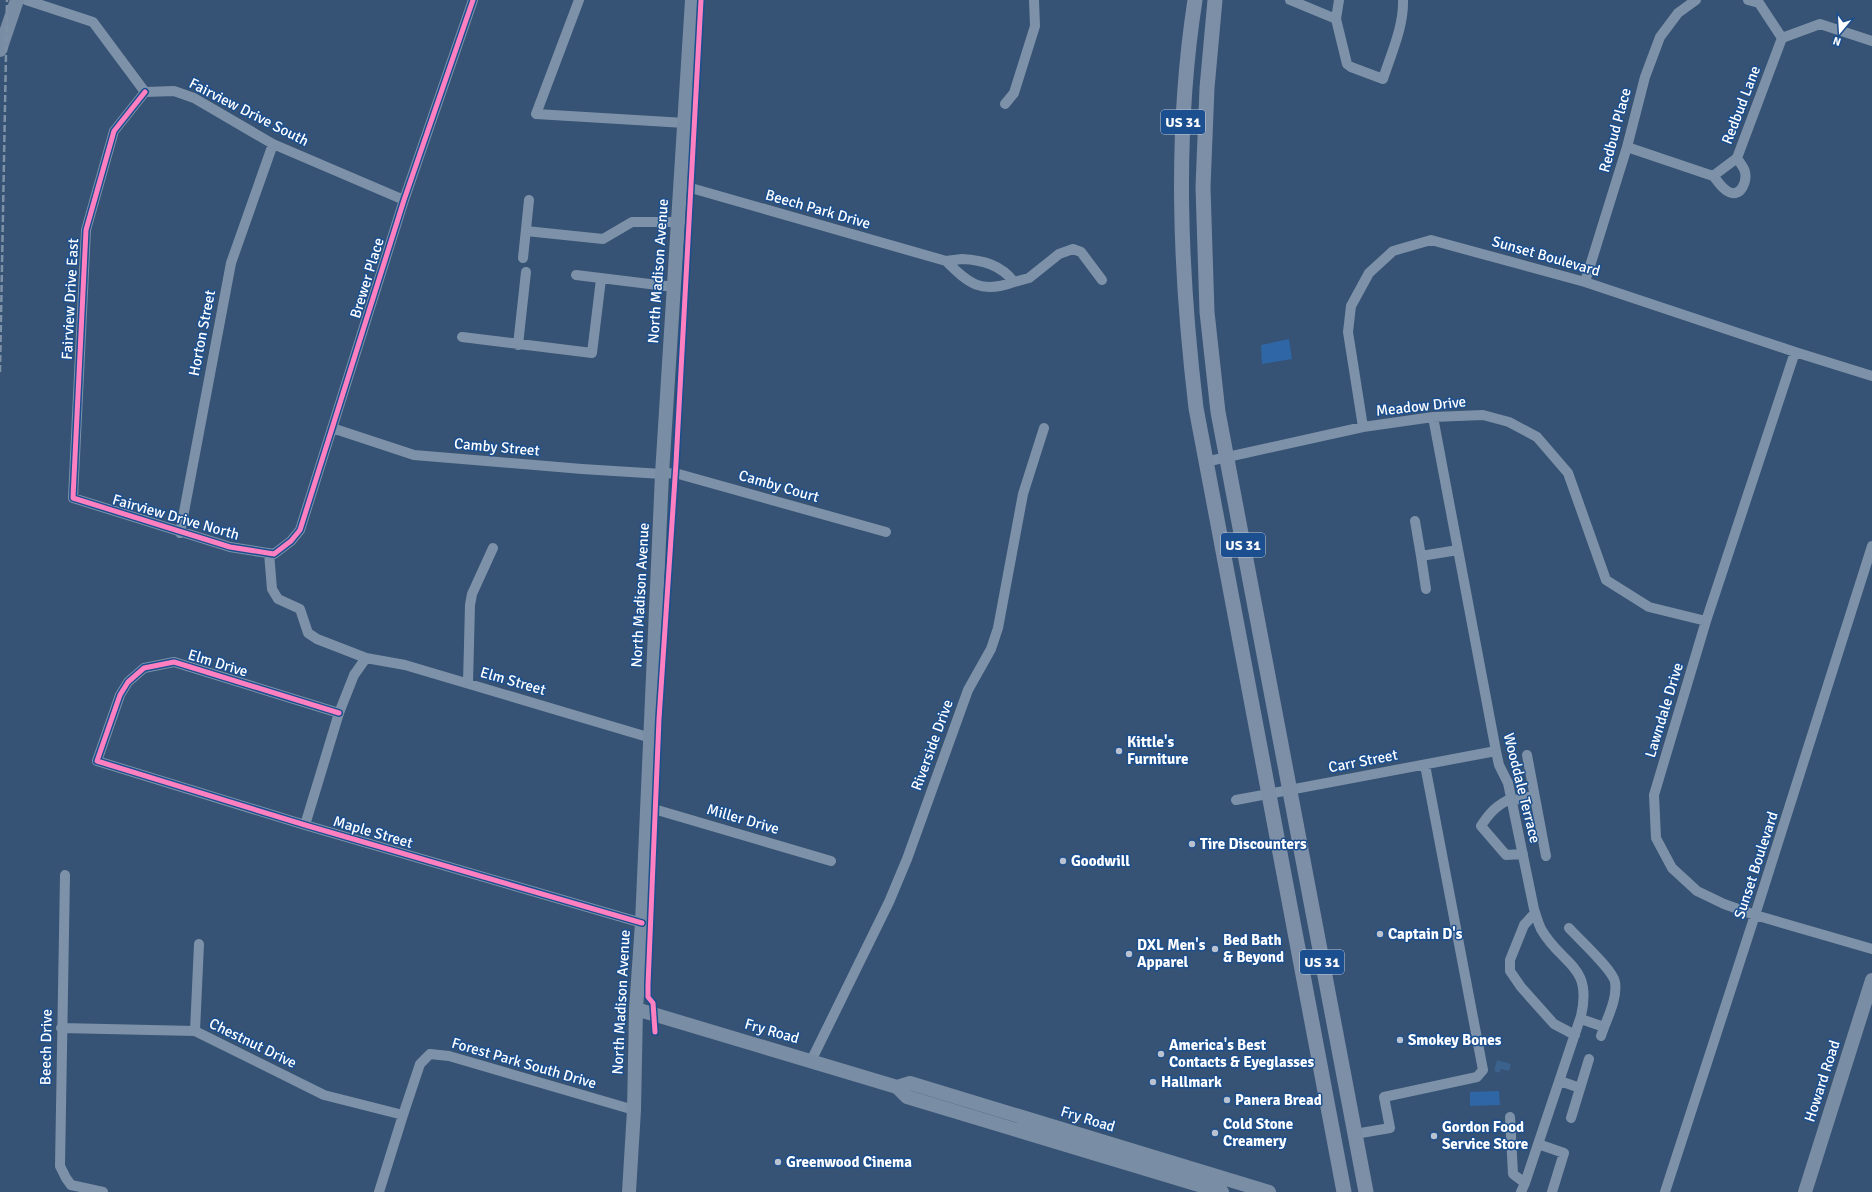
<svg xmlns="http://www.w3.org/2000/svg" width="1872" height="1192" viewBox="0 0 1872 1192" font-family="Signika,sans-serif">
<style>
.green{fill:#2f66a5}
.water{fill:#3b618d}
.lines{fill:none;stroke-linecap:round;stroke-linejoin:round}
.street{stroke:#7d92a8;stroke-width:10}
.secondary{stroke:#798da4;stroke-width:14}
.primary{stroke:#7d8ea7;stroke-width:15}
.rail{stroke:#7e92a7;stroke-width:2.5;stroke-dasharray:7 3;stroke-linecap:butt}
.cycleway-casing{stroke:#1b4f8f;stroke-width:8}
.cycleway{stroke:#ff80c0;stroke-width:5}
.poi-dot{fill:#b9c2ce;stroke:#1b4f8f;stroke-width:1.5}
.labels{text-anchor:middle;dominant-baseline:central;stroke-width:3;stroke-linejoin:round;paint-order:stroke}
.shield{fill:#1b4f8f;stroke:#bbcadd;stroke-width:1}
.shield-label{font-size:14px;font-weight:bold;fill:#fff}
.street-label{font-size:15px;fill:#fff;stroke:#1b4f8f}
.poi-label{font-size:15px;font-weight:bold;fill:#fff;stroke:#1b4f8f;text-anchor:start}
</style>
<rect width="100%" height="100%" fill="#365274"/>
<path class="green" d="M1289,339L1292,359L1262,364L1261,345Z
M1499,1091L1500,1105L1470,1106V1092Z"/>
<path class="water" d="M1497,1060L1511,1064L1509,1071L1501,1069L1499,1073L1494,1071Z"/>
<g class="lines">
<path class="street" d="M26,0L93,22L145,92
M579,0L536,114L685,123
M1290,0L1336,19
M1339,0L1336,19L1347,64L1351,67L1383,79C1391,54 1404,26 1403,0
M1748,0L1759,3L1782,38
M145,92L114,131L86,230L73,498L230,547L274,554L291,541L300,530L404,200L473,0
M145,92L174,91L194,98L273,144L404,200
M1005,104L1014,93L1035,26L1034,0
M1627,147L1713,176L1737,158L1782,38L1820,24L1872,41
M1713,176C1718,181 1722,189 1729,192C1741,198 1747,181 1745,172C1744,167 1739,162 1737,158
M681,187L691,188L946,261
M526,231L603,239L632,222H680
M523,258L529,200
M962,259C983,260 1001,265 1014,282C981,294 969,284 946,261Z
M576,275L674,287
M1014,282L1029,278L1059,254L1073,249L1081,252L1102,280
M1585,282L1627,147L1645,77L1660,37L1678,13L1696,0
M462,337L592,353L601,279
M518,345L526,272
M1795,352L1706,621L1654,795L1656,838L1672,868L1697,891L1724,904L1755,915L1872,949
M1433,417L1496,751L1499,765L1508,783L1534,909C1536,915 1538,923 1541,929C1561,965 1593,964 1581,1016L1525,1183L1521,1192
M1363,427L1348,332L1351,306L1369,273L1393,251L1431,240L1585,282L1795,352L1872,376
M332,428L414,455L582,469L662,474L675,473L886,532
M1205,462L1363,427L1433,417L1483,415L1509,422L1537,437L1568,473L1606,580L1649,607L1706,621
M1415,521L1421,556L1458,550
M180,533L231,263L273,144
M269,553L272,589L278,599L300,609L308,633L317,639L366,658L405,665L651,738
M1421,556L1426,589
M468,683L470,605L472,594L493,548
M339,713L174,662L144,668L128,682L120,695L97,761L305,825L642,923
M1527,755L1546,856
M1512,798C1497,805 1490,812 1481,826L1506,855L1523,854
M1236,800L1496,751
M1512,801L1534,795
M647,807L831,861
M305,825L339,713L354,675L366,658
M65,875L60,1166L66,1178L71,1185L103,1192
M1535,913L1524,925L1510,960V971L1521,987L1554,1024L1575,1035
M1569,928C1579,939 1613,970 1615,982C1618,999 1606,1020 1601,1036
M1581,1019L1604,1027
M61,1028L195,1031L324,1095L403,1115
M195,1031L199,944
M811,1061L889,902L907,859L968,690L991,649L998,628L1023,494L1044,428
M1560,1081L1580,1088
M1510,1117L1513,1174L1525,1183
M1571,1118L1589,1059
M1355,1134L1390,1128L1384,1097L1477,1077L1483,1070L1425,765
M1538,1144L1564,1153L1552,1192
M379,1192L403,1115L420,1064L430,1054L449,1056L634,1110
M1665,1192L1755,915L1872,546"/>
<path class="secondary" d="M0,50L17,0
M636,1009L897,1087L907,1097L1222,1192
M897,1087L910,1083L1269,1192
M629,1192L634,1110L636,1009L642,923L662,474L692,0
M1805,1192L1872,980"/>
<path class="primary" d="M1195,0C1174,135 1180,273 1196,408L1344,1192
M1215,0L1207,88L1203,187L1207,312L1218,412L1366,1192"/>
<path class="rail" d="M0,372L7,0"/>
<g class="cycleway-casing">
<path id="cycleway" d="M145,92L114,131L86,230L73,498L230,547L274,554L291,541L300,530L404,200L473,0
M339,713L174,662L144,668L128,682L120,695L97,761L305,825L642,923
M655,1032L653,1003L648,997V985L659,719L676,463L701,0"/>
</g>
<use href="#cycleway" class="cycleway"/>
</g>
<g class="poi-dot">
<circle cx="1119" cy="751" r="4"/>
<circle cx="1192" cy="844" r="4"/>
<circle cx="1063" cy="861" r="4"/>
<circle cx="1380" cy="934" r="4"/>
<circle cx="1215" cy="949" r="4"/>
<circle cx="1129" cy="954" r="4"/>
<circle cx="1400" cy="1040" r="4"/>
<circle cx="1161" cy="1054" r="4"/>
<circle cx="1153" cy="1082" r="4"/>
<circle cx="1227" cy="1100" r="4"/>
<circle cx="1215" cy="1133" r="4"/>
<circle cx="1434" cy="1136" r="4"/>
<circle cx="778" cy="1162" r="4"/>
</g>
<g class="labels">
<g class="shield">
<rect x="1161" y="110" width="44" height="24" rx="3"/>
<rect x="1221" y="533" width="44" height="24" rx="3"/>
<rect x="1300" y="950" width="44" height="24" rx="3"/>
</g>
<g class="shield-label">
<text x="1183" y="122">US 31</text>
<text x="1243" y="545">US 31</text>
<text x="1322" y="962">US 31</text>
</g>
<g class="street-label">
<text transform="translate(1741 105) rotate(-69)">Redbud Lane</text>
<text transform="translate(249 112) rotate(27)">Fairview Drive South</text>
<text transform="translate(1615 130) rotate(-75)">Redbud Place</text>
<text transform="translate(818 209) rotate(16)">Beech Park Drive</text>
<text transform="translate(1546 256) rotate(16)">Sunset Boulevard</text>
<text transform="translate(658 271) rotate(-86)">North Madison Avenue</text>
<text transform="translate(367 278) rotate(-73)">Brewer Place</text>
<text transform="translate(70 299) rotate(-87)">Fairview Drive East</text>
<text transform="translate(202 333) rotate(-79)">Horton Street</text>
<text transform="translate(1421 406) rotate(-6)">Meadow Drive</text>
<text transform="translate(497 447) rotate(5)">Camby Street</text>
<text transform="translate(779 486) rotate(16)">Camby Court</text>
<text transform="translate(176 517) rotate(16)">Fairview Drive North</text>
<text transform="translate(640 595) rotate(-87)">North Madison Avenue</text>
<text transform="translate(218 663) rotate(17)">Elm Drive</text>
<text transform="translate(513 681) rotate(16)">Elm Street</text>
<text transform="translate(1664 710) rotate(-73)">Lawndale Drive</text>
<text transform="translate(932 745) rotate(-70)">Riverside Drive</text>
<text transform="translate(1363 761) rotate(-11)">Carr Street</text>
<text transform="translate(1522 788) rotate(76)">Wooddale Terrace</text>
<text transform="translate(743 819) rotate(16)">Miller Drive</text>
<text transform="translate(373 832) rotate(16)">Maple Street</text>
<text transform="translate(1756 865) rotate(-72)">Sunset Boulevard</text>
<text transform="translate(621 1002) rotate(-87)">North Madison Avenue</text>
<text transform="translate(772 1031) rotate(16)">Fry Road</text>
<text transform="translate(253 1043) rotate(26)">Chestnut Drive</text>
<text transform="translate(46 1047) rotate(-89)">Beech Drive</text>
<text transform="translate(524 1063) rotate(16)">Forest Park South Drive</text>
<text transform="translate(1822 1081) rotate(-72)">Howard Road</text>
<text transform="translate(1088 1119) rotate(17)">Fry Road</text>
</g>
<g class="poi-label">
<text x="1127" y="742">Kittle's<tspan x="1127" dy="17">Furniture</tspan></text>
<text x="1200" y="844">Tire Discounters</text>
<text x="1071" y="861">Goodwill</text>
<text x="1388" y="934">Captain D's</text>
<text x="1223" y="940">Bed Bath<tspan x="1223" dy="17">&amp; Beyond</tspan></text>
<text x="1137" y="945">DXL Men's<tspan x="1137" dy="17">Apparel</tspan></text>
<text x="1408" y="1040">Smokey Bones</text>
<text x="1169" y="1045">America's Best<tspan x="1169" dy="17">Contacts &amp; Eyeglasses</tspan></text>
<text x="1161" y="1082">Hallmark</text>
<text x="1235" y="1100">Panera Bread</text>
<text x="1223" y="1124">Cold Stone<tspan x="1223" dy="17">Creamery</tspan></text>
<text x="1442" y="1127">Gordon Food<tspan x="1442" dy="17">Service Store</tspan></text>
<text x="786" y="1162">Greenwood Cinema</text>
</g>
</g>
<g transform="translate(1840 32) rotate(198)" stroke="#1b4f8f" stroke-width="3" paint-order="stroke">
<path d="M0-3L7 15L0 10L-7 15Z" fill="#ffffff"/>
<text y="-6" font-size="11" font-weight="bold" text-anchor="middle" fill="#ffffff">N</text>
</g>
</svg>
